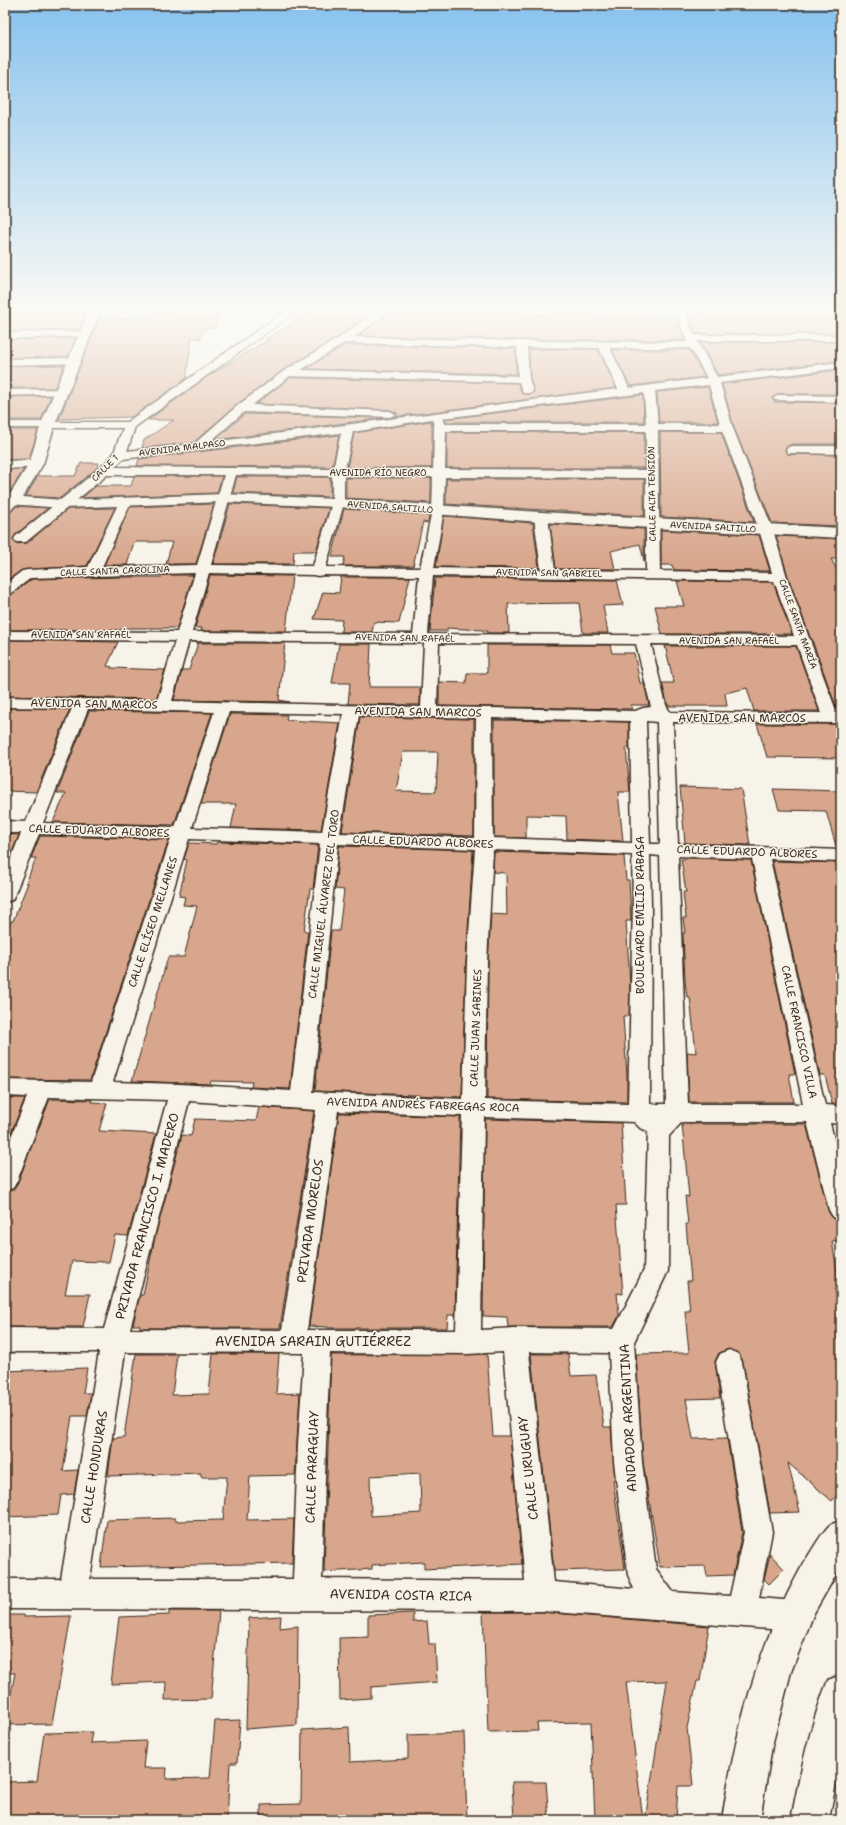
<svg xmlns="http://www.w3.org/2000/svg" width="846" height="1825" viewBox="0 0 846 1825" font-family="'Shantell Sans',sans-serif">
<style>
.building{fill:#d8a68c;stroke:#3b2a1e;fill-rule:evenodd}
.lines{fill:none;stroke-linecap:round;stroke-linejoin:round}
.minor-casing{stroke:#3b2a1e;stroke-width:3}
.tertiary-casing{stroke:#3b2a1e;stroke-width:3}
.secondary-casing{stroke:#3b2a1e;stroke-width:3}
.minor{fill:#f7f3e8;fill-rule:evenodd}
.tertiary{fill:#f7f3e8;fill-rule:evenodd}
.secondary{fill:#f7f3e8;fill-rule:evenodd}
.labels{text-anchor:middle;dominant-baseline:central;stroke-width:3;stroke-linejoin:round;paint-order:stroke}
.far-street-label{font-size:9px;fill:#3b2a1e;stroke:#f7f3e8}
.street-label{font-size:11px;fill:#3b2a1e;stroke:#f7f3e8}
.near-street-label{font-size:13px;fill:#3b2a1e;stroke:#f7f3e8}
</style>
<rect width="100%" height="100%" fill="#f7f3e8"/>
<filter id="ink" filterUnits="userSpaceOnUse"><feTurbulence type="fractalNoise" baseFrequency=".025" numOctaves="2"/><feDisplacementMap in="SourceGraphic" scale="8" xChannelSelector="R" yChannelSelector="G"/><feConvolveMatrix kernelMatrix="1 2 1 2 8 2 1 2 1" color-interpolation-filters="sRGB"/></filter>
<g filter="url(#ink)">
<path class="building" d="M317,308H378L338,337L283,370L236,405L193,443L142,448L144,440L174,420H148L210,375L269,339H266Z
M714,308H841V334H695L687,311H714Z
M219,310L215,328L203,329L200,339L192,337L186,379L132,417L59,419L99,319L150,318L152,311Z
M49,311H87L79,330L5,332V312Z
M390,313L676,317L685,340H522L358,336Z
M76,338L68,357L5,358V340Z
M700,342H841V361L718,375Z
M345,345L516,348V374L306,369Z
M529,349H598L616,388L393,417L397,413L390,410L256,404L290,378L518,383L522,394H531L534,391L530,379Z
M612,350H689L705,377L630,386Z
M64,365L55,388H5V366Z
M841,370V394H779L772,398L775,402L841,403V444H792L788,446L785,449L788,454L841,455V526L772,523L734,428L722,384Z
M708,387L718,422H659L657,392Z
M643,395L644,422H446L445,419Z
M51,396L41,420H5V397Z
M245,414L384,418L215,440Z
M431,421L432,427V468H347L354,433Z
M5,430H38L29,459L5,460Z
M447,432H644V468H447Z
M660,432H721L754,522L661,517Z
M339,435L332,467L137,466L139,459Z
M81,463H99L96,469L60,498L26,496L38,476H75Z
M24,469L5,499V470Z
M134,476H222L217,493L82,498L96,486H131Z
M237,477H330V497L233,493Z
M346,478H431V503L346,498Z
M446,479H644V516L446,504Z
M214,504L196,564H166L172,542H134L127,565H104L130,507Z
M230,504L329,508L316,551H294L293,564H213Z
M16,506L48,508L15,535L13,540L16,544L27,543L68,509L115,508L87,566L22,570L5,582V513L11,512Z
M344,509L429,515L428,523L423,522L413,566H343L345,557H332Z
M444,516L533,523L539,568L436,567Z
M550,524L644,529V561L640,544L611,551L615,569H556Z
M661,530L759,535L770,571L674,570L672,565H661Z
M776,536L841,539V559H831L841,577V712H838L813,643V641L810,637L788,577Z
M163,575H193L177,628H124L123,630H5V596L11,595L32,579L124,577H162Z
M210,575L292,576L286,631H201L202,628H195Z
M341,577H410L399,623L374,622L372,632H341L342,620L314,619L323,592L339,593Z
M435,578L617,580L623,605L603,606L608,633H583L579,603L508,604L509,633H487L488,631H483V630L447,628V631H430Z
M677,581L773,582L792,634H662L655,606H684Z
M5,640L118,642L107,666L112,667L111,668L165,670L156,699L5,696Z
M198,643H285L279,700L290,702L174,700L182,670H189Z
M339,644H371L369,687H420V705L348,704L350,683H332Z
M487,645H610L612,653H634L640,683H644L649,705H631L632,709L439,706V682L466,683L467,673H487Z
M665,646H796L819,711H754L747,688L725,693L727,706H668L662,683H674Z
M5,708L70,709L36,792L5,791Z
M89,711L212,713L174,825L53,822L66,793H57Z
M230,714L287,715L286,720L340,723L321,830L231,828L236,804H201Z
M360,717L474,719V836L342,832ZM403,752H438L436,792L396,791Z
M494,720L629,722V748H626L630,792H618L623,841L567,839L566,816L526,815V838L494,837Z
M757,724H841V758L767,757Z
M680,787L741,789L750,845L685,843Z
M773,789L841,791V846H836L826,811L779,810Z
M5,834L19,835L10,857H5Z
M40,836L169,839L90,1080L5,1079V934L11,921H13L28,883H26L36,858H31Z
M217,842L318,845L313,889H310L304,931H308L290,1089L251,1087L252,1082L211,1081L210,1084L132,1081L168,957H184L197,906L183,905L185,897L179,896L187,860L184,859L189,843L216,844Z
M339,846L473,850L466,962L462,1097L315,1091L331,931H339L344,890L335,889Z
M494,852L624,856L626,880H629L631,919V921H626L630,983L629,1016H623L627,1076V1102L487,1099L488,962L491,914L507,915L506,874L505,873L493,872Z
M687,858L751,860L795,1074H789L794,1102H689L687,1052L696,1053L690,997H687L685,981L683,933H685L683,918H686L683,892H686L681,859H687Z
M772,861L841,863V1104H832L825,1075H820Z
M5,1098H25L5,1148Z
M50,1099L92,1100L91,1102L107,1103L99,1131L156,1134L128,1236L115,1235L109,1262L72,1261L65,1294H90L83,1327H5V1192L14,1189L18,1182Z
M259,1107L314,1111L280,1328H140V1325H133L140,1295H143L155,1237L182,1135L191,1136L195,1119L256,1121Z
M339,1113L460,1117L455,1315H448L447,1328H328V1327L309,1326Z
M485,1119L621,1123L626,1205H616L623,1294L617,1293L619,1316L613,1327H508L507,1317L483,1316Z
M682,1124H806L828,1210L832,1218L841,1221V1240L832,1241L840,1289H835L841,1321V1490L832,1501L788,1463L800,1512L770,1513L743,1362L739,1353L728,1349L719,1353L715,1361L720,1398L686,1399L693,1439L727,1438L742,1532L733,1575L707,1576L705,1566L660,1567L643,1462L636,1354L689,1353L685,1311H690L687,1281H691L686,1224H688L685,1196L689,1197Z
M136,1354H177L172,1395L209,1394L213,1354H279L276,1394L300,1393L295,1475L250,1476L247,1520L294,1519L292,1563L101,1567L107,1520L175,1518V1521L223,1520L227,1477H201V1473L108,1476L113,1438L124,1437Z
M487,1354L493,1436H510L522,1564L424,1569V1562L372,1565V1569L324,1572L331,1355ZM420,1473L421,1513L371,1516L370,1476Z
M531,1354H568L571,1376L596,1375L604,1427H611L615,1480H613L625,1569L554,1571Z
M87,1368L83,1393H91L87,1416H72L63,1471L78,1470L74,1494L61,1495L58,1515L5,1517V1371Z
M770,1554L784,1569L769,1584L764,1579Z
M169,1611H219L211,1699L165,1700L166,1682L111,1684L119,1617L169,1615Z
M483,1612H541L709,1626L700,1681H697L687,1728L693,1786H678L676,1820H645L667,1681L626,1682L643,1820H595L591,1722L537,1723L538,1731L488,1732Z
M413,1613V1622L427,1621L429,1644H435L437,1682L371,1687V1698L340,1700L339,1638L368,1637V1615Z
M5,1615H24V1617L71,1616L52,1724L5,1725L15,1673H5Z
M281,1616L280,1628L298,1626L297,1725L246,1729L249,1618Z
M240,1720L237,1763H230L227,1820H5V1782L37,1781L44,1733L92,1732L90,1743L146,1741L143,1768H167L166,1779L210,1778L215,1721Z
M349,1727L350,1762L408,1759V1735L464,1733L467,1820H261V1805L301,1804L302,1730Z
M512,1782H546L549,1820H514Z"/>
<g class="lines">
<g class="minor-casing">
<path id="minor" d="M289,308H301L135,427L127,451L194,444L237,406L284,371L339,338L381,308L675,310L674,308H684L694,335H841V341H697L717,377L841,362V368L720,383L733,428L773,530L787,577L809,638L812,641L811,643L837,713H841V723L673,722L678,844L841,850V862L770,859L825,1105L841,1106V1124L830,1123L841,1166V1220L833,1217L829,1210L807,1122H682L669,1136L668,1271L634,1342L642,1462L656,1569L673,1592L730,1596L744,1532L716,1362L720,1354L729,1350L738,1354L742,1362L772,1532L759,1598L796,1601L806,1606L811,1616L806,1626L796,1631L541,1611L5,1609V1579H61L99,1352H5V1328L104,1329L167,1100L49,1097L17,1181L13,1188L5,1191V1152L27,1097L5,1096V1080L91,1082L171,838L39,834L14,896L12,900L5,902V873L21,833H5V821L26,822L72,708L5,707V697L157,701L175,641L5,639V631L177,632L195,573L31,578L10,594L5,595V584L22,571L27,570L88,567L119,502L120,499H130L131,502L102,567L197,565L224,475H107L26,542H16L14,539L16,536L100,468L113,455L123,428H5V422H127ZM390,311L677,316L687,342L522,341L354,337ZM345,343L517,347L518,376L301,370ZM527,347L599,348L618,389C482,406 346,426 210,442L244,412L390,417L396,414L390,411L252,405L290,376L519,382L523,393H531L533,391L529,379ZM610,348H690L707,378L629,388ZM709,385L720,424H658L655,391ZM644,393L646,424H445L443,418ZM432,419L434,427L433,469H345L353,432ZM446,431H646V470L445,469ZM658,431H722L759,530L772,573L660,571ZM341,433L333,469L115,467L123,459ZM236,475L332,476V503L313,566L211,565ZM344,476L433,477L432,510L420,568L326,567L344,503ZM445,477L646,478V571L555,570L548,517L546,514H536L534,517L541,570L434,568L444,510ZM209,573L313,575L318,576L323,575L419,576L413,634L192,632ZM433,576L774,581L794,636L428,634ZM189,641L424,643L421,707L172,701ZM439,643L636,644L651,707L643,708L635,711L437,707ZM651,644L797,645L821,713L670,712L666,705ZM88,709L214,712L175,827L43,823ZM229,712L343,714L322,832L192,828ZM359,715L476,718L475,838L340,833ZM492,718L630,721L632,843L493,838ZM646,721L657,722L660,844H650ZM189,839L320,844L291,1091L180,1084L113,1082ZM338,844L475,849L467,962L463,1099L313,1092ZM493,850L632,855L633,905L628,1104L485,1100L487,962ZM650,855L660,856L666,1104H650L651,905ZM678,856L752,859L803,1104H688ZM189,1101L316,1110L282,1330L130,1329ZM338,1111L462,1116L456,1330H307ZM484,1117L634,1122L640,1128L648,1131L644,1270L614,1329L515,1328L481,1330ZM125,1352L304,1353L298,1444L293,1579H90ZM503,1352L525,1581L322,1579L326,1444L330,1353L468,1354ZM529,1352L609,1353L614,1462L628,1575L634,1589L554,1582Z
M85,331L89,332L90,334L89,336L5,339V333Z
M75,358L80,361L79,363L5,365V359Z
M62,389L66,390L68,392L66,394L5,396V390Z
M779,395L841,396V402L775,400L773,398Z
M792,446H841V454L788,453L786,450L788,447Z
M36,460L40,461L42,464L40,467L5,469V461Z
M13,497L18,498L19,501L10,511L5,512V501Z"/>
</g>
<g class="tertiary-casing">
<path id="tertiary" d="M90,308H102L55,424L43,464L23,497L63,500L223,494L338,499L541,512L841,528V538L541,522L338,507L223,502L63,508L8,504L6,501L29,464L41,424Z"/>
</g>
<g class="secondary-casing">
<path id="secondary" d="M841,1521V1566L814,1613L791,1672L772,1746L760,1820H722C735,1732 757,1647 801,1568C806,1560 823,1530 830,1525C833,1523 838,1522 841,1521Z
M841,1675V1757L829,1820H791C800,1773 810,1725 828,1680Z"/>
</g>
<use href="#minor" class="minor"/>
<use href="#tertiary" class="tertiary"/>
<use href="#secondary" class="secondary"/>
</g>
</g>
<linearGradient id="sky" x2="0" y2="1"><stop stop-color="#87c2ee"/><stop offset="0.55" stop-color="#fbfaf5"/><stop offset="1" stop-color="#fbfaf5" stop-opacity="0"/></linearGradient>
<rect width="846" height="564" fill="url(#sky)"/>
<g class="labels">
<g class="far-street-label">
<text transform="translate(182 448) rotate(-7)">AVENIDA MALPASO</text>
<text transform="translate(105 468) rotate(-45)">CALLE 1</text>
<text x="378" y="473">AVENIDA RÍO NEGRO</text>
<text transform="translate(652 494) rotate(-91)">CALLE ALTA TENSIÓN</text>
<text transform="translate(390 507) rotate(4)">AVENIDA SALTILLO</text>
<text transform="translate(713 527) rotate(3)">AVENIDA SALTILLO</text>
<text transform="translate(115 571) rotate(-2)">CALLE SANTA CAROLINA</text>
<text transform="translate(549 573) rotate(1)">AVENIDA SAN GABRIEL</text>
<text transform="translate(798 624) rotate(70)">CALLE SANTA MARÍA</text>
<text x="81" y="635">AVENIDA SAN RAFAÉL</text>
<text transform="translate(405 638) rotate(1)">AVENIDA SAN RAFAÉL</text>
<text x="729" y="641">AVENIDA SAN RAFAÉL</text>
</g>
<g class="street-label">
<text transform="translate(94 704) rotate(1)">AVENIDA SAN MARCOS</text>
<text transform="translate(418 712) rotate(1)">AVENIDA SAN MARCOS</text>
<text x="742" y="718">AVENIDA SAN MARCOS</text>
<text transform="translate(99 831) rotate(2)">CALLE EDUARDO ALBORES</text>
<text transform="translate(423 842) rotate(2)">CALLE EDUARDO ALBORES</text>
<text transform="translate(747 852) rotate(2)">CALLE EDUARDO ALBORES</text>
<text transform="translate(324 904) rotate(-83)">CALLE MIGUEL ÁLVAREZ DEL TORO</text>
<text transform="translate(640 915) rotate(-90)">BOULEVARD EMILIO RABASA</text>
<text transform="translate(153 922) rotate(-72)">CALLE ELÍSEO MELLANES</text>
<text transform="translate(476 1028) rotate(-88)">CALLE JUAN SABINES</text>
<text transform="translate(799 1032) rotate(78)">CALLE FRANCISCO VILLA</text>
<text transform="translate(423 1105) rotate(2)">AVENIDA ANDRÉS FABREGAS ROCA</text>
</g>
<g class="near-street-label">
<text transform="translate(147 1216) rotate(-75)">PRIVADA FRANCISCO I. MADERO</text>
<text transform="translate(310 1221) rotate(-82)">PRIVADA MORELOS</text>
<text x="313" y="1341">AVENIDA SARAIN GUTIÉRREZ</text>
<text transform="translate(628 1418) rotate(-93)">ANDADOR ARGENTINA</text>
<text transform="translate(94 1467) rotate(-81)">CALLE HONDURAS</text>
<text transform="translate(312 1467) rotate(-88)">CALLE PARAGUAY</text>
<text transform="translate(528 1468) rotate(-96)">CALLE URUGUAY</text>
<text transform="translate(401 1595) rotate(1)">AVENIDA COSTA RICA</text>
</g>
</g>
<rect width="846" height="1825" fill="none" stroke="#f7f3e8" stroke-width="20"/>
<rect x="10" y="10" width="826" height="1805" fill="none" stroke="#3b2a1e" stroke-width="1.5" filter="url(#ink)"/>
</svg>
